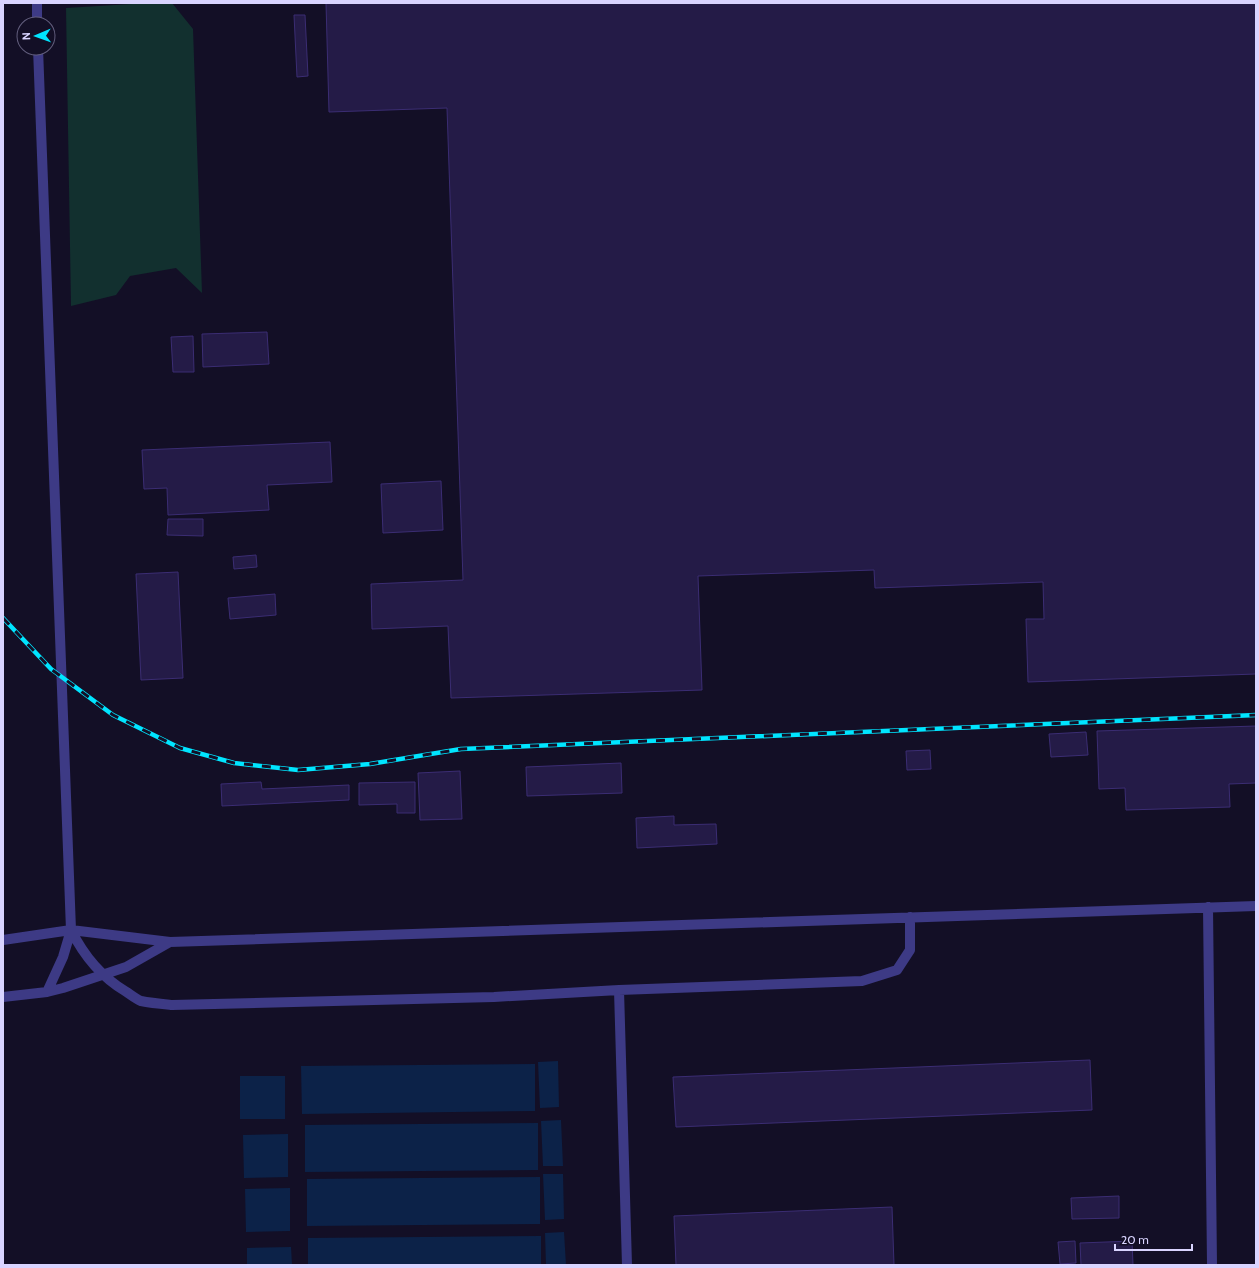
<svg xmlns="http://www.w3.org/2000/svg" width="1259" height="1268" viewBox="0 0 1259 1268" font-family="Cabin,sans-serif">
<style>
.green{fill:#12302f}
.water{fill:#0c2248}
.building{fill:#241b47;stroke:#3b2d73}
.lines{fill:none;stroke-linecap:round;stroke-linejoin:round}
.service{stroke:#3d3a85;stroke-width:10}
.rail-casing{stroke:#00e5ff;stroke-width:4.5}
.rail{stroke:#130f26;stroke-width:3;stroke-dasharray:9;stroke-linecap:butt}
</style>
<rect width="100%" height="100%" fill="#130f26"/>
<path class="green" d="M148,3H172L193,29L202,293L176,268L130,276L116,295L71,306L66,8Z"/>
<path class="water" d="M558,1061L559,1107L540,1108L538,1062Z
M535,1064V1111L302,1114L301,1066Z
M240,1076H285V1119H240Z
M561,1120L563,1166H543L541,1121Z
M538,1123V1170L305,1172V1125Z
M288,1134V1177L244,1178L243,1135Z
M543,1174H563L564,1219L545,1220Z
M540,1177V1224L307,1226V1179Z
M290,1188V1231L246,1232L245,1189Z
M564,1232L566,1265H546L545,1233Z
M541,1236V1265H308V1238Z
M291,1247L292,1265H247V1248Z"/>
<path class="building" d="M326,3H1256V674L1028,682L1026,619H1044L1043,582L875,588L874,570L698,576L702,690L451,698L448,626L372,629L371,584L463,580L447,108L329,112Z
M294,15H305L308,76L297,77Z
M267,332L269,364L203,367L202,334Z
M193,336L194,372H173L171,337Z
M330,442L332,482L267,485L269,510L168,515L167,488L144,489L142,450Z
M441,481L443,530L383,533L381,484Z
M168,519H203V536L167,535Z
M256,555L257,567L234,569L233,557Z
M178,572L183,678L141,680L136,574Z
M275,594L276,615L230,619L228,598Z
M1256,726V783L1229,784L1230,807L1126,810L1125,788L1099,789L1097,731Z
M1086,732L1088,755L1051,757L1049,734Z
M930,750L931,769L907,770L906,751Z
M621,763L622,793L527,796L526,767Z
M460,771L462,819L420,820L418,773Z
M261,782L262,789L349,785V800L222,806L221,784Z
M415,782V813H397V804L359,805V783Z
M674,816V825L716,824L717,844L637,848L636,818Z
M1090,1060L1092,1110L676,1127L673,1077Z
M1119,1196V1218L1072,1219L1071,1198Z
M892,1207L894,1265H676L674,1216Z
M1075,1241L1076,1263L1060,1264L1058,1242Z
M1132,1241L1133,1265H1081L1080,1243Z"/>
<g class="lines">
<path class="service" d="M37,3V24
M38,48L71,930L63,957L47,992
M1208,907L1212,1265
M71,930C84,956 100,976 125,991C130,994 136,999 141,1001C151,1003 162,1004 172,1005L494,997L619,990L862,981L897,970L910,950V917
M3,940L71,930L170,942L1256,906
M619,990L627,1265
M3,997L47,992L63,988L126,967L170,942"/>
<g class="rail-casing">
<path id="rail" d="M3,618L51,669L113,715L180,748L234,763L298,770L370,764L461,749L1256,715"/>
</g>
<use href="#rail" class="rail"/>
</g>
<rect width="1259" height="1268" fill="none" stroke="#d9d4ff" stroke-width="8"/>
<g transform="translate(36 36) rotate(268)"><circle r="19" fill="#130f26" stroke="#625e7d"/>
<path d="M0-3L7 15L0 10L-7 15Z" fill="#00e5ff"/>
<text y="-6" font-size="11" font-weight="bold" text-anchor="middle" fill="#d9d4ff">N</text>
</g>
<path d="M1115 1244v6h77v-6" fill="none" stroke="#d9d4ff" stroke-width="2"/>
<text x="1121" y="1244" font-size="12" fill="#d9d4ff" stroke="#130f26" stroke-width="3" paint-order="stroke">20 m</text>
</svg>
